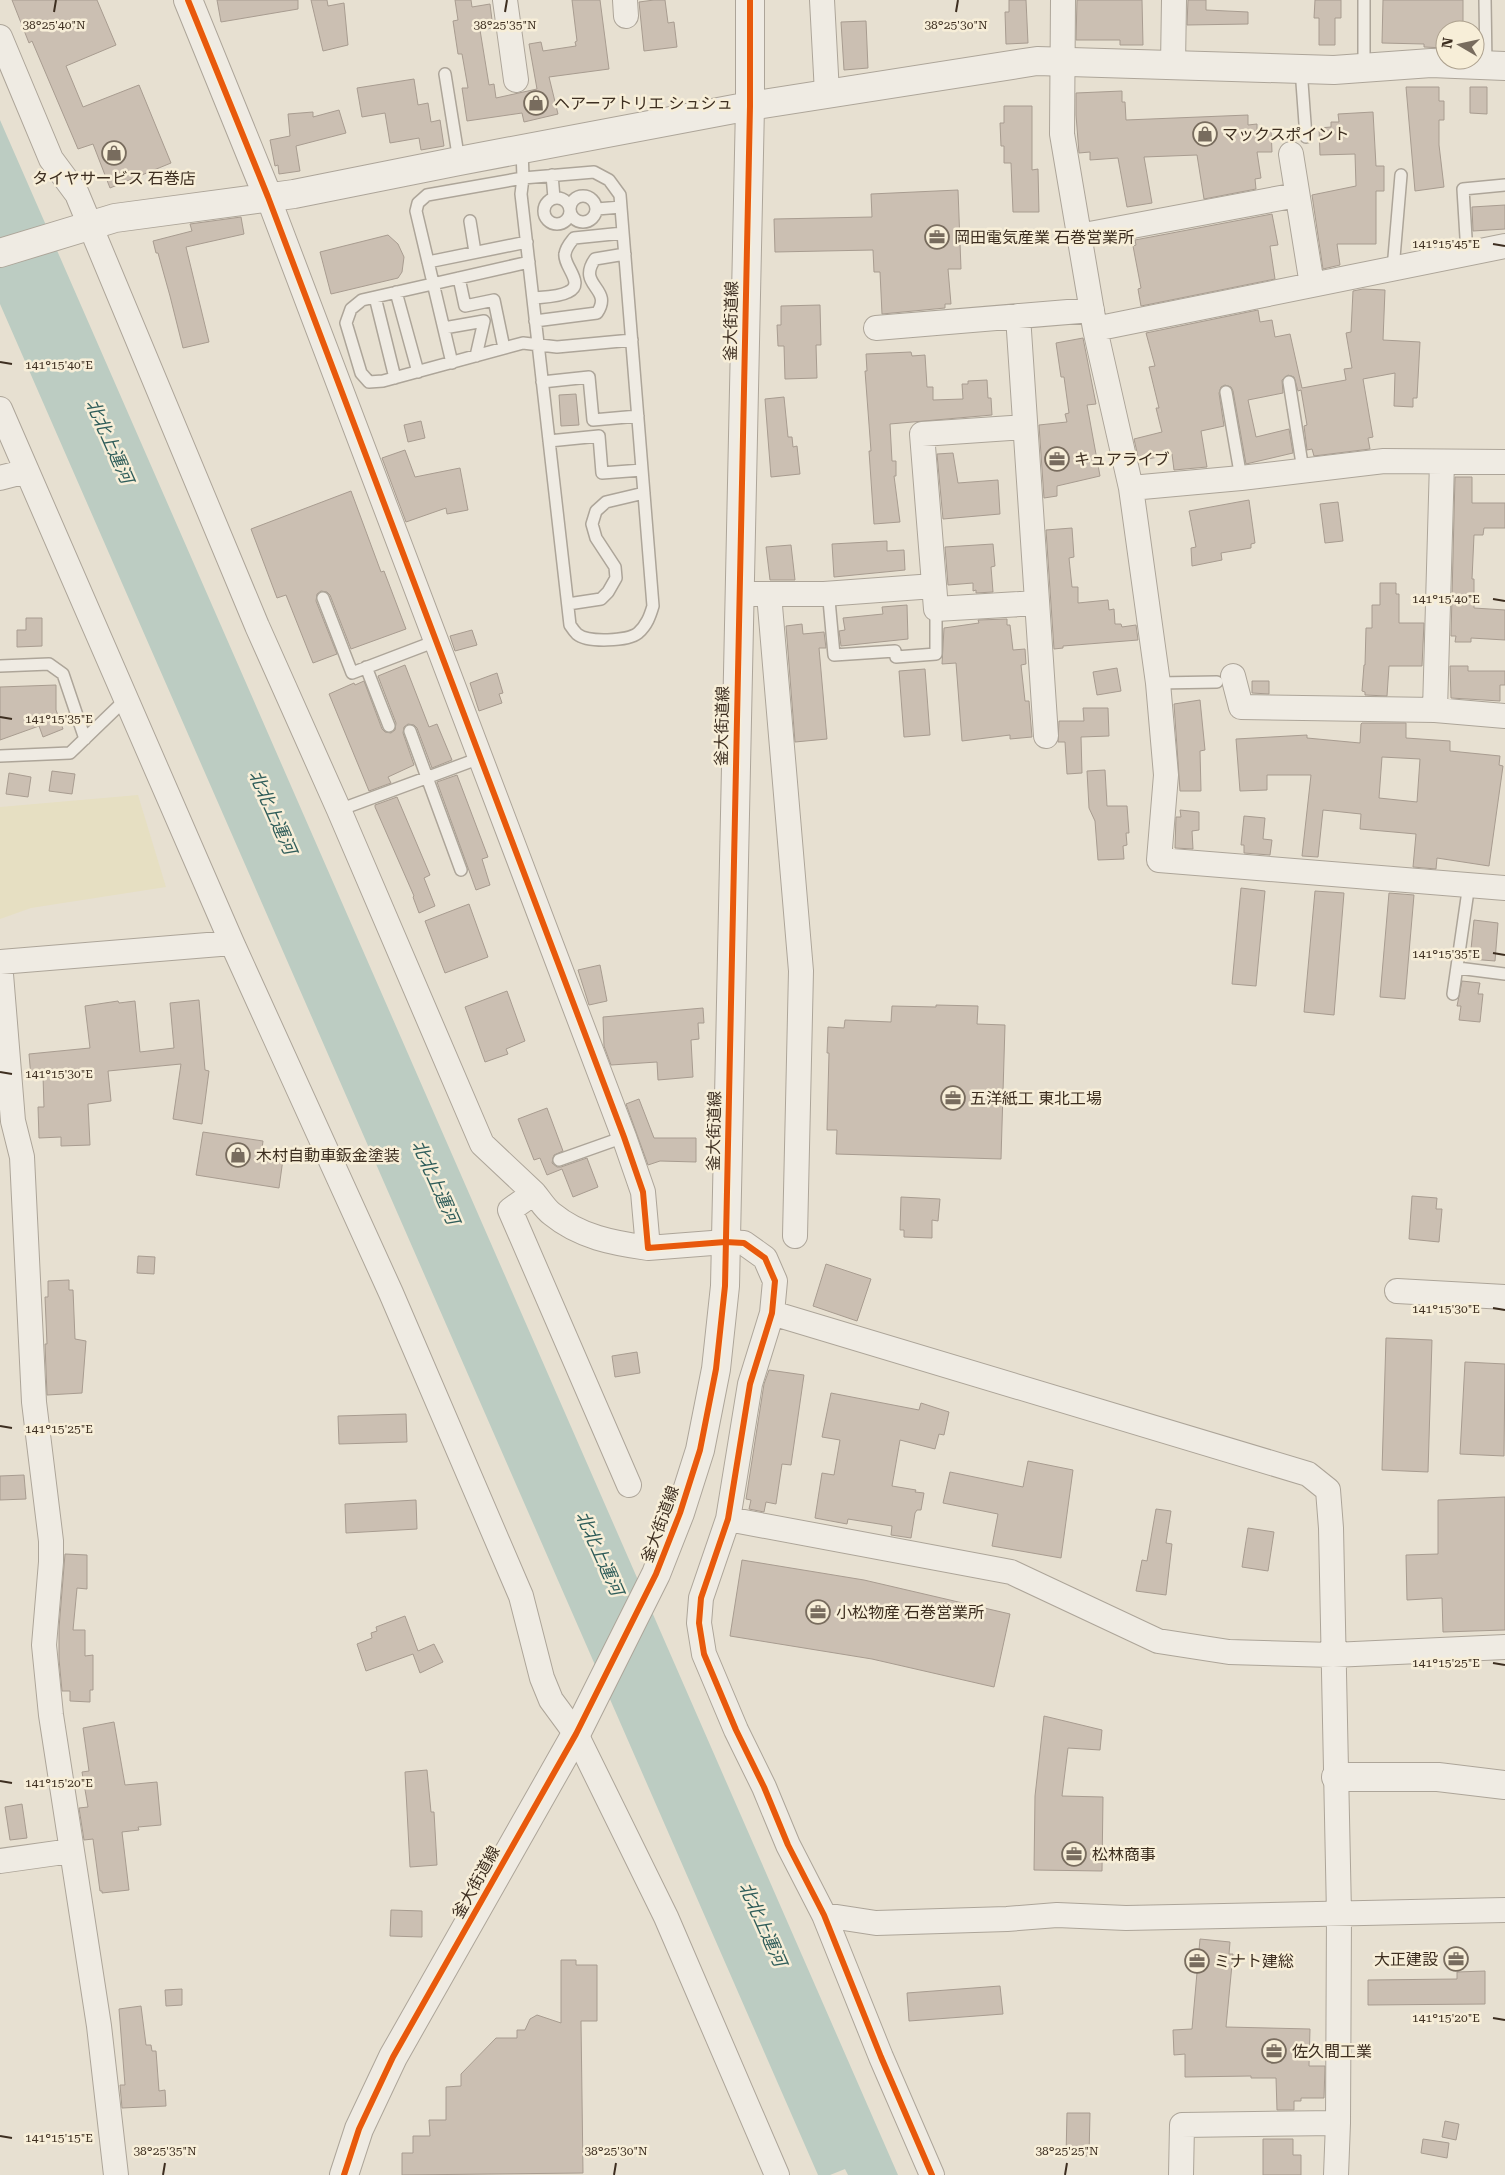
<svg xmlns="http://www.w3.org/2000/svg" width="1505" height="2175" viewBox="0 0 1505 2175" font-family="'Roboto Serif','Noto Sans JP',serif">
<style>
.farmland{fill:#e6dfc2}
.water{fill:#bcccc2}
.building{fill:#cbbfb2;stroke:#a89c90;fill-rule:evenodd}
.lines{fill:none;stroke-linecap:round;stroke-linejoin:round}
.service-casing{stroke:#ada599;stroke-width:14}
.minor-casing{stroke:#ada599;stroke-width:26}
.tertiary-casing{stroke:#ada599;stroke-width:30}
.service{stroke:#efebe3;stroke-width:11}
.minor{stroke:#efebe3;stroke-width:24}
.tertiary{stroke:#efebe3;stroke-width:28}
.cycleway-casing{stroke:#f7eed8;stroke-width:9}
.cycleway{stroke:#e8590c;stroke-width:6}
.ticks{fill:none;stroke:#3d2e20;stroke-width:2}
.labels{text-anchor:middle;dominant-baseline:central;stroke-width:5;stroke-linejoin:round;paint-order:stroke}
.poi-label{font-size:16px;fill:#3d2e20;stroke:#f7eed8;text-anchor:start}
.street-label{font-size:16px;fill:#3d2e20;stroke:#f7eed8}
.water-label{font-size:18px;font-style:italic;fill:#2f5d5a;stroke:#f7eed8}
.ticks-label{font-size:12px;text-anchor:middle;fill:#3d2e20;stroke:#f7eed8;stroke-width:5;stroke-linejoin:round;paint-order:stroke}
</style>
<rect width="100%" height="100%" fill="#e7e0d1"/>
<path class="farmland" d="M138,795L166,887L31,908L0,919V807Z"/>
<path class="water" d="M0,120L898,2175H848L845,2169L830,2175H818L0,304Z"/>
<path class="building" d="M12,0H97L116,45L66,66L83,107L139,85L171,163L110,188L93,144L78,149L32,41L29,43Z
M217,0H298V9L221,22Z
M311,0H327L328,6L344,3L348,45L323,51Z
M455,0H471L472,7L490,4L493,28L480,30L489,85L494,84L496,98L537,89L529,44L541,42L543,51L576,46L575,42L577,41L572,0H600L609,69L549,77L558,114L524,122L522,113L467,121L462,88H468L462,54H458L453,21L458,20Z
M654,0H665L668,23L674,22L677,47L644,51L639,2Z
M1009,0H1026L1028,43L1006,44L1005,12H1009Z
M1077,0H1142L1143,45H1120V40H1076Z
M1188,0H1206V10L1248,12V24L1187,25Z
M1315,0H1341V18H1335V45H1319V18H1314Z
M1383,0H1463V30H1445V48L1424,47V44L1382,43Z
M866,21L868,68L844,70L841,22Z
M414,79L418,105L428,103L431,122L440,120L444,146L421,150L419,138L390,143L385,113L362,117L357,88Z
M1406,87H1439V101H1444V120H1439V145L1444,187L1415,191Z
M1470,87H1487V114L1470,113Z
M1122,91V102H1125L1126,120L1248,115V125L1257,124V131L1271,130L1272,152H1257L1261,178L1255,179L1256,189L1204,199L1197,155L1144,157L1152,203L1127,207L1118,158L1090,160V152L1079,153L1076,115V93Z
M1004,106H1032V170L1038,169L1039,212H1013L1011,163H1004V146H1001L1000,123H1004Z
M339,110L346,133L296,146L300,171L279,174L278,165L275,166L270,140L290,136L288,114L313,112V117Z
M1373,112L1376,166H1384V191H1376V244H1337L1340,265L1323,269L1312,195L1356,186L1355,154L1320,155L1319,128L1331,127V122H1339L1338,114Z
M958,190L961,269H948L951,304H945V308L882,314L880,272H874L873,250L775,252L774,219L872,217L871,194Z
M1505,205V229L1473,231L1472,207Z
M1272,214L1278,245L1270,246L1275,279L1141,306L1138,289L1141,288L1133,246L1136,245L1135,240Z
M241,217L244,234L186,247L209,342L183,348L170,296L158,253H156L153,241L192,231L190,224Z
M388,235L398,244L404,257L402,272L398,278L331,294L320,252Z
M1363,289L1385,290L1383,340L1420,342L1417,398H1413V407L1394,406L1395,373L1363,379L1373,437L1368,438L1370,449L1314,456L1312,449L1307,450L1304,426L1307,425L1301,390L1298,391L1294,377L1288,375L1282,380L1283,393L1248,400L1256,437L1289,429L1293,453L1246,464L1233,391L1231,387L1225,385L1221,387L1219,393L1224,426L1201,431L1207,467L1174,470L1172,454L1139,461L1134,439L1162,432L1156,408H1159L1149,367L1155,366L1146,333L1258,310L1260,322L1272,320L1275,337L1290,334L1302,388L1346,380L1344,369L1352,368L1346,333L1351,332L1353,291Z
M820,305L821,345H816L817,378L785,379L784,346H778L777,325H781V306Z
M1083,338L1096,404L1087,405L1100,476L1057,486V496L1044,498L1039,425L1067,422L1065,414L1069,413L1064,377H1061L1056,343Z
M911,352L912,356L925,355L927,387H933V400L963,399L962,384H968V381L987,380L988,398H991L992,415L890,424L892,461H896V476H894L900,522L874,524L869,451H871L865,371H867L866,354Z
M576,394L579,425L561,426L559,395Z
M784,397L788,437H792L793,447L797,446L800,474L771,477L765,399Z
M421,421L425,438L408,442L404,425Z
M405,450L415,477L460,468L468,510L447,514L446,508L406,522L382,458Z
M953,453L958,483L998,480L1000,514L943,519L937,454Z
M1455,477H1472V503H1505V528H1484L1483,535H1474L1472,579H1474V608L1505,610V640L1471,638V642H1455L1456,636H1451Z
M351,491L381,572L384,571L406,629L351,649L330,595L327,592L321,591L317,594L316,601L337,654L313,663L286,595L277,598L251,529Z
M1249,500L1255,543L1251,544V548L1221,553L1222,560L1192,566L1191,548L1196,547L1189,511Z
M1338,502L1343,541L1325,543L1320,504Z
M1072,528L1074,557L1069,558L1072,587H1078V603L1108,600L1109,610L1114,609L1115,624H1121L1122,627L1136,625L1138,640L1063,646V648L1054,649L1046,530Z
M887,541V551L904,550L905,570L834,577L832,544Z
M993,544L995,566L991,567L993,592L976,593V590L973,591V583L948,585L945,547Z
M791,545L795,580H770L766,547Z
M1380,583H1396V594H1399V623H1424L1422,666H1389L1387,696L1365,695V692L1362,691L1364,665H1365L1366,628H1372V605H1380Z
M907,605L908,639L841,646L839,631L845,630L843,618L883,614L882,607Z
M26,618H42V646L17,647V630H26Z
M1007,619V625H1010L1013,650L1025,649L1026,664L1021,665L1025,701H1029L1032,737L1010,739V735L962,741L956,663L942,664L944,628L979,623L978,620Z
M802,624L803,634L824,632L826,648H819L827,739L795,742L786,626Z
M472,630L477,645L455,651L450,636Z
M405,665L429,727L437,724L452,760L432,768L417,728L414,725L408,724L404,727L403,733L414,765L388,777L391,783L369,791L329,694L354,683L355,685L364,681L382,729L385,732L391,733L395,730L396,723L378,676Z
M1450,666H1468V671H1505V685H1500V701L1451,698Z
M1117,668L1121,691L1097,695L1093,672Z
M925,669L930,735L904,737L899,671Z
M497,673L503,693L499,694L502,703L479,711L470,683Z
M1252,681H1269V694L1252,693Z
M56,685V710L63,729L43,737L39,726L0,740V687Z
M1200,700L1205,750L1200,751L1201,791H1180L1174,704Z
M1083,708H1108L1109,736L1081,737L1082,773L1067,774L1065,742H1058L1059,721H1084Z
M1362,723H1406V738L1450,741V751L1500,756L1499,765L1503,766L1489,866L1437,858L1436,869L1413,867L1416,834L1360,829L1361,814L1323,810L1318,857L1302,856L1311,775H1267V790L1240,791L1236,739L1307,735V738L1360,743L1361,724ZM1382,757L1420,759L1417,802L1379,798Z
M1105,770L1107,806H1127L1129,833H1126L1127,845L1123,846L1124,859L1098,860L1095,821L1089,808L1087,771Z
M52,771L75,774L72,794L49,791Z
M9,773L31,777L28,797L6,794Z
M457,775L488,857L482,859L490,885L476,890L437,782Z
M397,797L430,875L424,878L435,906L419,913L413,897L414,896L375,807V805Z
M1180,810L1199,812V830L1192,831L1193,849L1175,848L1176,817H1181Z
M1244,816L1265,818L1263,839L1272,840L1270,855L1244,853V845H1241Z
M1241,888L1265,891L1256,986L1232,984Z
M1315,891L1344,893L1334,1015L1304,1012Z
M1389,893L1414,895L1405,999L1380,997Z
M469,904L488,957L445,973L425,921Z
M1474,920L1498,923L1495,961L1470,959Z
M600,965L607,1001L589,1005L578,970Z
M1462,981L1480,983L1478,994H1483L1480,1022L1459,1020L1461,1006H1457Z
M507,991L525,1041L506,1049L508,1054L485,1062L465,1007Z
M199,1000L205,1070L209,1071L202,1124L173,1119L181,1064L108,1071L111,1101L88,1104L90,1145L61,1146V1137L39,1138L38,1107H44L43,1076L31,1077L29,1054L90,1048L85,1006L118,1001L119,1003L135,1001L140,1052L174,1048L170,1003Z
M936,1005L978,1006L977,1024L1005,1025L1001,1159L836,1154L837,1130H827L829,1053H827L828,1027L844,1028L845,1020L891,1022L892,1006L936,1007Z
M703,1008L704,1023H698L699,1039L691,1040L693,1077L658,1080L657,1062L611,1065L604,1046L603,1017Z
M639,1099L654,1138H696V1162L660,1161L648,1165L626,1104Z
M547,1108L563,1151L554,1155L552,1163L557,1167H561L587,1158L598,1187L573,1197L562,1169L547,1175L540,1158L534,1160L518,1119Z
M203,1132L263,1141L262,1149L284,1152L279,1188L196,1175Z
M1412,1196L1437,1198L1436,1209H1442L1439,1242L1409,1239Z
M901,1197L940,1199L938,1221L932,1220V1238L904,1237V1230H900Z
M138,1256L155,1257L154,1274L137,1273Z
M826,1264L871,1279L857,1321L813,1306Z
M69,1280V1290H73L75,1339L86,1341L82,1393L47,1395L45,1344H47L45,1297H48V1281Z
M1386,1338L1432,1340L1428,1472L1382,1470Z
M637,1352L640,1373L615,1377L612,1356Z
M1465,1362L1505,1364L1504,1456L1460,1454Z
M769,1370L804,1375L791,1465L782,1464L776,1504L766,1502L764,1512L749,1509L751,1500L746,1499L764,1384Z
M831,1393L919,1410L921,1403L949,1412L944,1435L939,1434L935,1449L900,1440L892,1486L916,1490L915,1492L924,1493L921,1510H917L915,1513L911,1538L891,1535L892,1526L848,1519L847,1524L815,1518L822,1473L834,1475L840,1440L822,1437Z
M406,1414L407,1442L339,1444L338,1416Z
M1028,1461L1073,1470L1061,1558L992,1546L998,1514L943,1503L950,1472L1023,1487Z
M24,1475L26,1499L0,1500V1476Z
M1505,1497V1630L1443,1632L1442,1598L1407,1600L1406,1555L1438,1554V1500Z
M416,1500L417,1529L346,1533L345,1504Z
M1156,1509L1171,1511L1166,1543L1172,1544L1166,1595L1136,1591L1142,1560L1147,1561Z
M1248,1528L1274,1532L1268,1571L1242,1567Z
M65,1554L87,1555V1589L77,1588L73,1630H85V1656L93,1655V1690H90V1702L70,1701V1691H62L59,1659V1628Z
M742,1560L864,1580L1010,1614L994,1687L872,1659L730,1636Z
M405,1616L418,1651L434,1644L443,1662L420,1673L413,1654L366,1671L357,1644L372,1638L371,1633L377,1631L376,1627Z
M1044,1716L1102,1730L1100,1750L1068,1748L1062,1796L1103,1797L1102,1871L1034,1870L1035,1796Z
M114,1722L125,1785L157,1782L161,1825L138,1827L139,1830L122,1832L129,1890L102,1893V1891H100L93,1839L84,1840L79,1808L88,1807L82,1772L89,1771L83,1728Z
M427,1770L431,1812H434L437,1865L410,1867L405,1772Z
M22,1804L27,1838L10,1840L5,1807Z
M391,1910L422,1911V1937L390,1936Z
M1200,1939L1230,1942L1229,1954H1233L1226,2027L1310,2029L1309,2066H1325L1324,2098H1301V2101H1294V2110H1277L1276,2078H1251V2076L1185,2077V2054L1174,2055L1173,2030L1192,2029Z
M561,1960H576V1965H597V2021H581L583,2173L402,2175V2153H413V2136H430L429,2120H446V2087L461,2086V2074L496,2038H517V2030H525L530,2019L537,2015L561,2023Z
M1485,1971V2004L1368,2005V1980L1457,1979V1972Z
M1000,1986L1003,2014L909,2021L907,1993Z
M182,1989V2005L166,2006L165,1990Z
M141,2006L146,2045H151L152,2051H156L159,2091L165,2090L166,2106L122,2108L120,2085H125L119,2009Z
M1067,2113H1090L1089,2156H1066Z
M1445,2121L1459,2124L1456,2140L1442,2137Z
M1263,2139H1293V2155H1301V2175H1263Z
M1423,2139L1449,2143L1447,2158L1421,2153Z"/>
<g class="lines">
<g class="service-casing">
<path id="service" d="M1485,0L1486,65
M1364,68V0
M1301,69L1306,137
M445,74L459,161
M594,172L609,180L620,195L653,606C650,616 647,625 638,633C628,641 588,643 577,634C575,632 572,628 570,625L521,194L523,178Z
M552,175L554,198
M570 209a13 13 0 1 1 26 0a13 13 0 1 1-26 0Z
M544 211a13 13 0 1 1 26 0a13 13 0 1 1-26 0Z
M597,209L621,207
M470,221L475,252
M1467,254L1463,189L1505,185
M428,262L527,242
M529,262L362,300L351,309L346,323L361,373L369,382L383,381L523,343L557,347L632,340
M1393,269L1401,175
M459,278L465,306L494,300L504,348
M396,292L418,372
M375,297L395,378
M533,298C543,297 559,297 568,292C586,284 563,266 565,254C566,247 570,243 574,238L623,233
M535,321L597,313C614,288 576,286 595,259L625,254
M444,328L484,321L476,356
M452,363L416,211L418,203L427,195L523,178L522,149
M542,382L589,377L593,420L638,416
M1289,382L1303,470
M1226,392L1241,478
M549,441L599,436L602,473L642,470
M824,594L829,600L834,655L895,651L896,657L936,654V609
M323,598L352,673L436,641
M568,604L601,599L608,592L616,578L615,567L596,538L592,524L596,511L606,502L644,493
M0,666L49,664L63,674L85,739
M366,667L389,726
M1158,683L1217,682
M410,731L461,870
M0,756L70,753L126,699
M339,810L480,758
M1458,968L1505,974
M1453,994L1469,884
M559,1160L624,1137"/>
</g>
<g class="minor-casing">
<path id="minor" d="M505,0L516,80
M625,0L626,16
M822,0L827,93
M1063,0L1062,134L1095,329L1131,488L1158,683L1166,775L1159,860L1505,888
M0,37L51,159L77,194L257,626L339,810L482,1144L534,1193L510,1210L629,1485
M1173,65L1174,0
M1291,154L1312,285
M268,197L624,1137L643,1192L648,1248L725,1242L744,1243L765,1258L775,1281L772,1313L750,1384L728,1519L701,1598L699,1623L704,1654L736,1730L764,1787L788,1845L824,1915L881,2057L932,2175
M1079,236L1297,195
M1018,316L1046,736
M876,328L1092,310
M1095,329L1505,246
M0,409L232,943L391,1293L521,1596L542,1678L551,1700L576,1734L666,1917L777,2175
M1025,427L922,434L936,609L1037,603
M0,478L27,471
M1131,488L1241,478L1384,461L1505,462
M753,594H824L934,586
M769,594L801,971L795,1236
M1233,676L1241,707L1435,710L1505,716
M1435,710L1442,462
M0,962L13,1121L22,1157L34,1402L51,1541V1562L44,1645L51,1715L99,2026L116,2175
M0,962L232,943
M534,1193C540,1200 545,1209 552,1214C580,1237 613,1243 648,1248
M1397,1291L1505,1297
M772,1313L1308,1474L1328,1490L1331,1528L1339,1914L1338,2123
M728,1519L1011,1572L1158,1641L1229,1652L1333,1655L1505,1647
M0,1861L71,1851
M824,1915L876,1923L1007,1919L1057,1915L1126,1918L1505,1910
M1181,2175L1182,2125L1338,2123L1336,2175"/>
</g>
<g class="tertiary-casing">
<path id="tertiary" d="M188,0L268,197
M0,253L115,218L294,194L459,161L750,106L1037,61L1334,70L1431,63L1505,66
M1336,1777H1438L1505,1785
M344,2175L359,2129L393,2057L576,1734L656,1574L680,1513L700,1450L716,1369L725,1286L750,106V0"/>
</g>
<use href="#service" class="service"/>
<use href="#minor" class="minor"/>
<use href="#tertiary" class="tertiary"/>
<g class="cycleway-casing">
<path id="cycleway" d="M188,0L268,197L624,1137L643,1192L648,1248L725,1242L744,1243L765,1258L775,1281L772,1313L750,1384L728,1519L701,1598L699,1623L704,1654L736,1730L764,1787L788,1845L824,1915L881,2057L932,2175
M344,2175L359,2129L393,2057L576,1734L656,1574L680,1513L700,1450L716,1369L725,1286L750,106V0"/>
</g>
<use href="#cycleway" class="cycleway"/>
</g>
<path class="ticks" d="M54,12L56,0M505,12L507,0M956,12L958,0M1493,244L1505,246M0,362L12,364M1493,599L1505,601M0,717L12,719M1493,953L1505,955M0,1072L12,1074M1493,1308L1505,1310M0,1426L12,1428M1493,1663L1505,1665M0,1781L12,1783M1493,2018L1505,2020M0,2136L12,2138M163,2175L165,2163M614,2175L616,2163M1065,2175L1067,2163"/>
<defs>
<g id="shop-ring" transform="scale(1.25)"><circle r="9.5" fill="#f7eed8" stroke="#786c5e" stroke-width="1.5"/><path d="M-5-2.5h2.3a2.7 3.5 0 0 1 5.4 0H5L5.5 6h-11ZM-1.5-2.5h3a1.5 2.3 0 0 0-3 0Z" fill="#786c5e"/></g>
<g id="office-ring" transform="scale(1.25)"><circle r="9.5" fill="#f7eed8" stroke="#786c5e" stroke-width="1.5"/><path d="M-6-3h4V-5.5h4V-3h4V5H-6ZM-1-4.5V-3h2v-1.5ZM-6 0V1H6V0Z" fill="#786c5e"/></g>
</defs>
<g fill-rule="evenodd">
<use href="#shop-ring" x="536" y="103"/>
<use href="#shop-ring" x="1205" y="134"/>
<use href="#shop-ring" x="114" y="153"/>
<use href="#office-ring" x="937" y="237"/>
<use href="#office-ring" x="1057" y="459"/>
<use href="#office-ring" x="953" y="1098"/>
<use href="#shop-ring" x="238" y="1155"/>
<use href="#office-ring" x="818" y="1612"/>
<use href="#office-ring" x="1074" y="1854"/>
<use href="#office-ring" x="1456" y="1959"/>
<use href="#office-ring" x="1197" y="1961"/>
<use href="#office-ring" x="1274" y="2051"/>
</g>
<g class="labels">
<g class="poi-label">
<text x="554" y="103">ヘアーアトリエ シュシュ</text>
<text x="1222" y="134">マックスポイント</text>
<text x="114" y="178" text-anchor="middle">タイヤサービス 石巻店</text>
<text x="954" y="237">岡田電気産業 石巻営業所</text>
<text x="1074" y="459">キュアライブ</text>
<text x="970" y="1098">五洋紙工 東北工場</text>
<text x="256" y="1155">木村自動車鈑金塗装</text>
<text x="836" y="1612">小松物産 石巻営業所</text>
<text x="1092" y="1854">松林商事</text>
<text x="1438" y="1959" text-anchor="end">大正建設</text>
<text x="1214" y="1961">ミナト建総</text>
<text x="1292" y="2051">佐久間工業</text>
</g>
<g class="street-label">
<text transform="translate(731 321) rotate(-89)">釜大街道線</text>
<text transform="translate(722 726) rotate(-89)">釜大街道線</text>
<text transform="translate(714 1131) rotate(-89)">釜大街道線</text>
<text transform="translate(660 1524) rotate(-70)">釜大街道線</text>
<text transform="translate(476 1882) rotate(-61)">釜大街道線</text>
</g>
<g class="water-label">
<text transform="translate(110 441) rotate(66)">北北上運河</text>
<text transform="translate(273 812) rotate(66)">北北上運河</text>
<text transform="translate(436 1182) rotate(66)">北北上運河</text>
<text transform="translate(600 1553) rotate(66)">北北上運河</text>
<text transform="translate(763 1924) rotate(66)">北北上運河</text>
</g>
</g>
<g class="ticks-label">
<text x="505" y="29">38°25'35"N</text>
<text x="956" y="29">38°25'30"N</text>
<text x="54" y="29">38°25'40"N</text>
<text x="1446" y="248">141°15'45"E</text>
<text x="59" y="369">141°15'40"E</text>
<text x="1446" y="603">141°15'40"E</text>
<text x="59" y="723">141°15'35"E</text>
<text x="1446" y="958">141°15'35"E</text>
<text x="59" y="1078">141°15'30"E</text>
<text x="1446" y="1313">141°15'30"E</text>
<text x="59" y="1433">141°15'25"E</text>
<text x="1446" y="1667">141°15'25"E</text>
<text x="59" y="1787">141°15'20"E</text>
<text x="1446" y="2022">141°15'20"E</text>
<text x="59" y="2142">141°15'15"E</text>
<text x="165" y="2155">38°25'35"N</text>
<text x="616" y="2155">38°25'30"N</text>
<text x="1067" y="2155">38°25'25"N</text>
</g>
<g transform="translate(1460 45) rotate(279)"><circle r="24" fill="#f7eed8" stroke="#ada18e"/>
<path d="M0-4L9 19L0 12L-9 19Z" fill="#786c5e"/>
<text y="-8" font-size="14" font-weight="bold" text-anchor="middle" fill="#3d2e20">N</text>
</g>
</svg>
